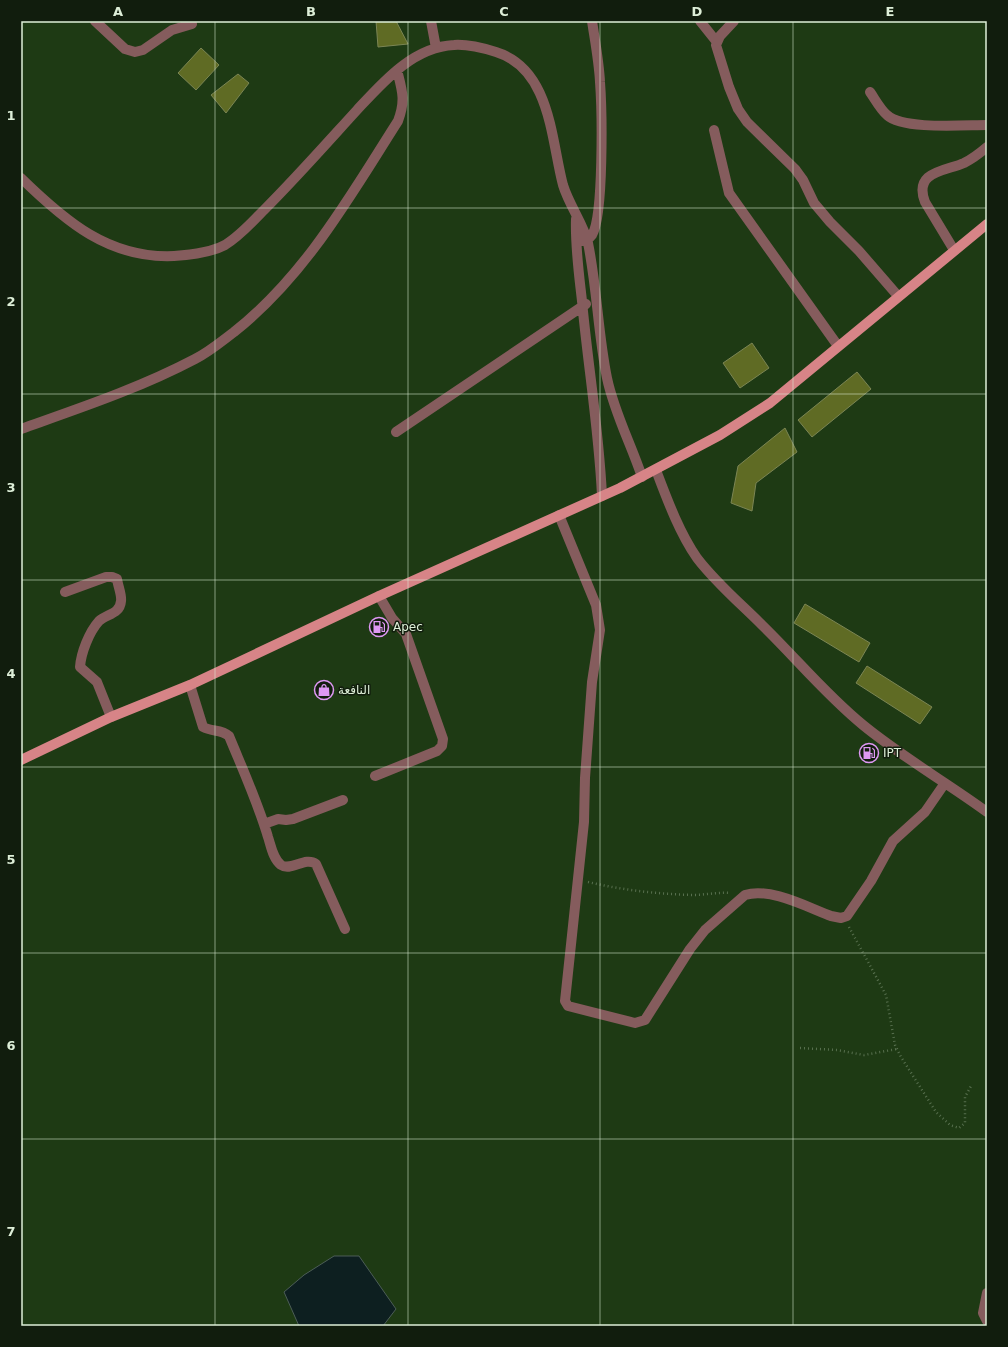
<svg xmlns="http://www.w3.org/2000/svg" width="1008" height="1347" viewBox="0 0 1008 1347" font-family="'DejaVu Sans','Noto Sans Arabic',sans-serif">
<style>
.water{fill:#0d1f20;stroke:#4c5d57}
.building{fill:#5f6b24;stroke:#7b8554}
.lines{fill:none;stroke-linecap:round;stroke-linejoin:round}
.path{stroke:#58704f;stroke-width:2.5;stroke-dasharray:1 3;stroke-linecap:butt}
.minor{stroke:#855c5d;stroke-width:10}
.major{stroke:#d78487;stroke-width:10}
.grid{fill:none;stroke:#deefd8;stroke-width:1;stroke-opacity:0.55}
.labels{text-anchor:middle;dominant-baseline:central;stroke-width:3;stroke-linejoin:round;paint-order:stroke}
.poi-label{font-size:12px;fill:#deefd8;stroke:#111d0d;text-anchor:start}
.neatline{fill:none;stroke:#deefd8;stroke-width:1.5}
.grid-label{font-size:13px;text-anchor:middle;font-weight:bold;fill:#deefd8}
</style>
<rect width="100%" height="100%" fill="#1e3a14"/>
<path class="water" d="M334,1256H359L396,1309L383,1326H299L284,1292L304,1275Z"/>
<path class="building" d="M376,21H396L408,44L378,47Z
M201,48L219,65L196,90L178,73Z
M238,74L249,83L226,113L211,95Z
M752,343L769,368L740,388L723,363Z
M857,372L871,389L812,437L798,420Z
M785,428L797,452L756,483L752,511L731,503L738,466Z
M805,604L870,643L859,662L794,623Z
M867,666L932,707L920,724L856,683Z"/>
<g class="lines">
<path class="path" d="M588,882C622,890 657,894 693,895C705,895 717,892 730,893
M849,927L886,995L895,1045L901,1057L936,1112L950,1125L959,1128L965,1123V1097L971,1086
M800,1048L837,1050L864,1055L897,1049"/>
<path class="minor" d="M95,21L125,49L135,52L143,50L172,30L192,24
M431,21L436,48
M700,21L716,41
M734,21L720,36L716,45L729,87L738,109L747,122L795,169L803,180L814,203L830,222L859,251L898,296
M870,92C875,99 880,109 887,115C903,130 964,125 987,125
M714,130L729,193L838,346
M21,178C65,221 109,259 174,256C191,255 210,253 225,245C240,236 252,222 264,210C296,178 326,144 357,110C383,82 413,47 454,45C468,44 483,48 496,52C551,69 551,140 563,185C569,205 584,225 588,243C597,287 598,334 607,378C614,412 631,444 642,477
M576,219C575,246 579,274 582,301C588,366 599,430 602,496
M582,241C587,240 589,239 592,235C604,216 602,109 600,82C599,62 595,41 592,21
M954,250L925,202C913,171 946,171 964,163C972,159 980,153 987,147
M21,429C80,408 140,388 195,359C209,352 222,341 234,332C306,275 350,196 398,121C406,100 402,90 397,70
M396,432L586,304
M656,470C667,499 679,532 697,558C716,583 740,603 762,625C796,658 826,695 863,725C902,757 946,782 987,812
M559,515L596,605L600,630L592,682L585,778L584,822L565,1001L568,1006L635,1023L645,1020L690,949L705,930L745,895C770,887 807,907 831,916L841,918L847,916L871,881L893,841L925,812L945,783
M65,592L106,577H112L117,579C118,586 122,595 121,601C120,614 107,614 99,621C89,632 81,653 80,667L97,682L111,717
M190,685L203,727C212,732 221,729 229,736C243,770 258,803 268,837C271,846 273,859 281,865C291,872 305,856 316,864L345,929
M375,776L437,751L442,746L443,739L406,634L392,618L379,596
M264,824L278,819L286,820L293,819L343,800
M987,1293L983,1313L987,1321"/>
<path class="major" d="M21,760L111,717L190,685L379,596L620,488L720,435L770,403L987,224"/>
</g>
<path class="grid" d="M215,21V1326M408,21V1326M600,21V1326M793,21V1326M21,208H987M21,394H987M21,580H987M21,767H987M21,953H987M21,1139H987"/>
<defs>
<g id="fuel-ring" transform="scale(1)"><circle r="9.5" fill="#111d0d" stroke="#de98f3" stroke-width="1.5"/><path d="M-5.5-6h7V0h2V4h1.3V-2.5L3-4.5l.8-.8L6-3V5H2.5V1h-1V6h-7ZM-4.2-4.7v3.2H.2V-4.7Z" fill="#de98f3"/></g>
<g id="shop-ring" transform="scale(1)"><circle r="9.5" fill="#111d0d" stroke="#de98f3" stroke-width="1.5"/><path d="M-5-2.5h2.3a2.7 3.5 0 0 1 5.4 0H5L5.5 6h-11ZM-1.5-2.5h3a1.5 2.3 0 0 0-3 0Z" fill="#de98f3"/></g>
</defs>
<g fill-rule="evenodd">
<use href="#fuel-ring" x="379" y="627"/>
<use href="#shop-ring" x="324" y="690"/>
<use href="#fuel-ring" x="869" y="753"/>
</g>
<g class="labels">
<g class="poi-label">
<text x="393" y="627">Apec</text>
<text x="338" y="690">النافعة</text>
<text x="883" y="753">IPT</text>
</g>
</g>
<rect width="1008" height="1347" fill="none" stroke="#111d0d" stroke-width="44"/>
<rect x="22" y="22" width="964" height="1303" class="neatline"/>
<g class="grid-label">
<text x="118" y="16">A</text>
<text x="311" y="16">B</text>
<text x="504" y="16">C</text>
<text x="697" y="16">D</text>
<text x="890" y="16">E</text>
<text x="11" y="120">1</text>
<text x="11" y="306">2</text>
<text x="11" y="492">3</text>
<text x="11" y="678">4</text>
<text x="11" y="864">5</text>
<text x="11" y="1050">6</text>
<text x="11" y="1236">7</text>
</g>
</svg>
